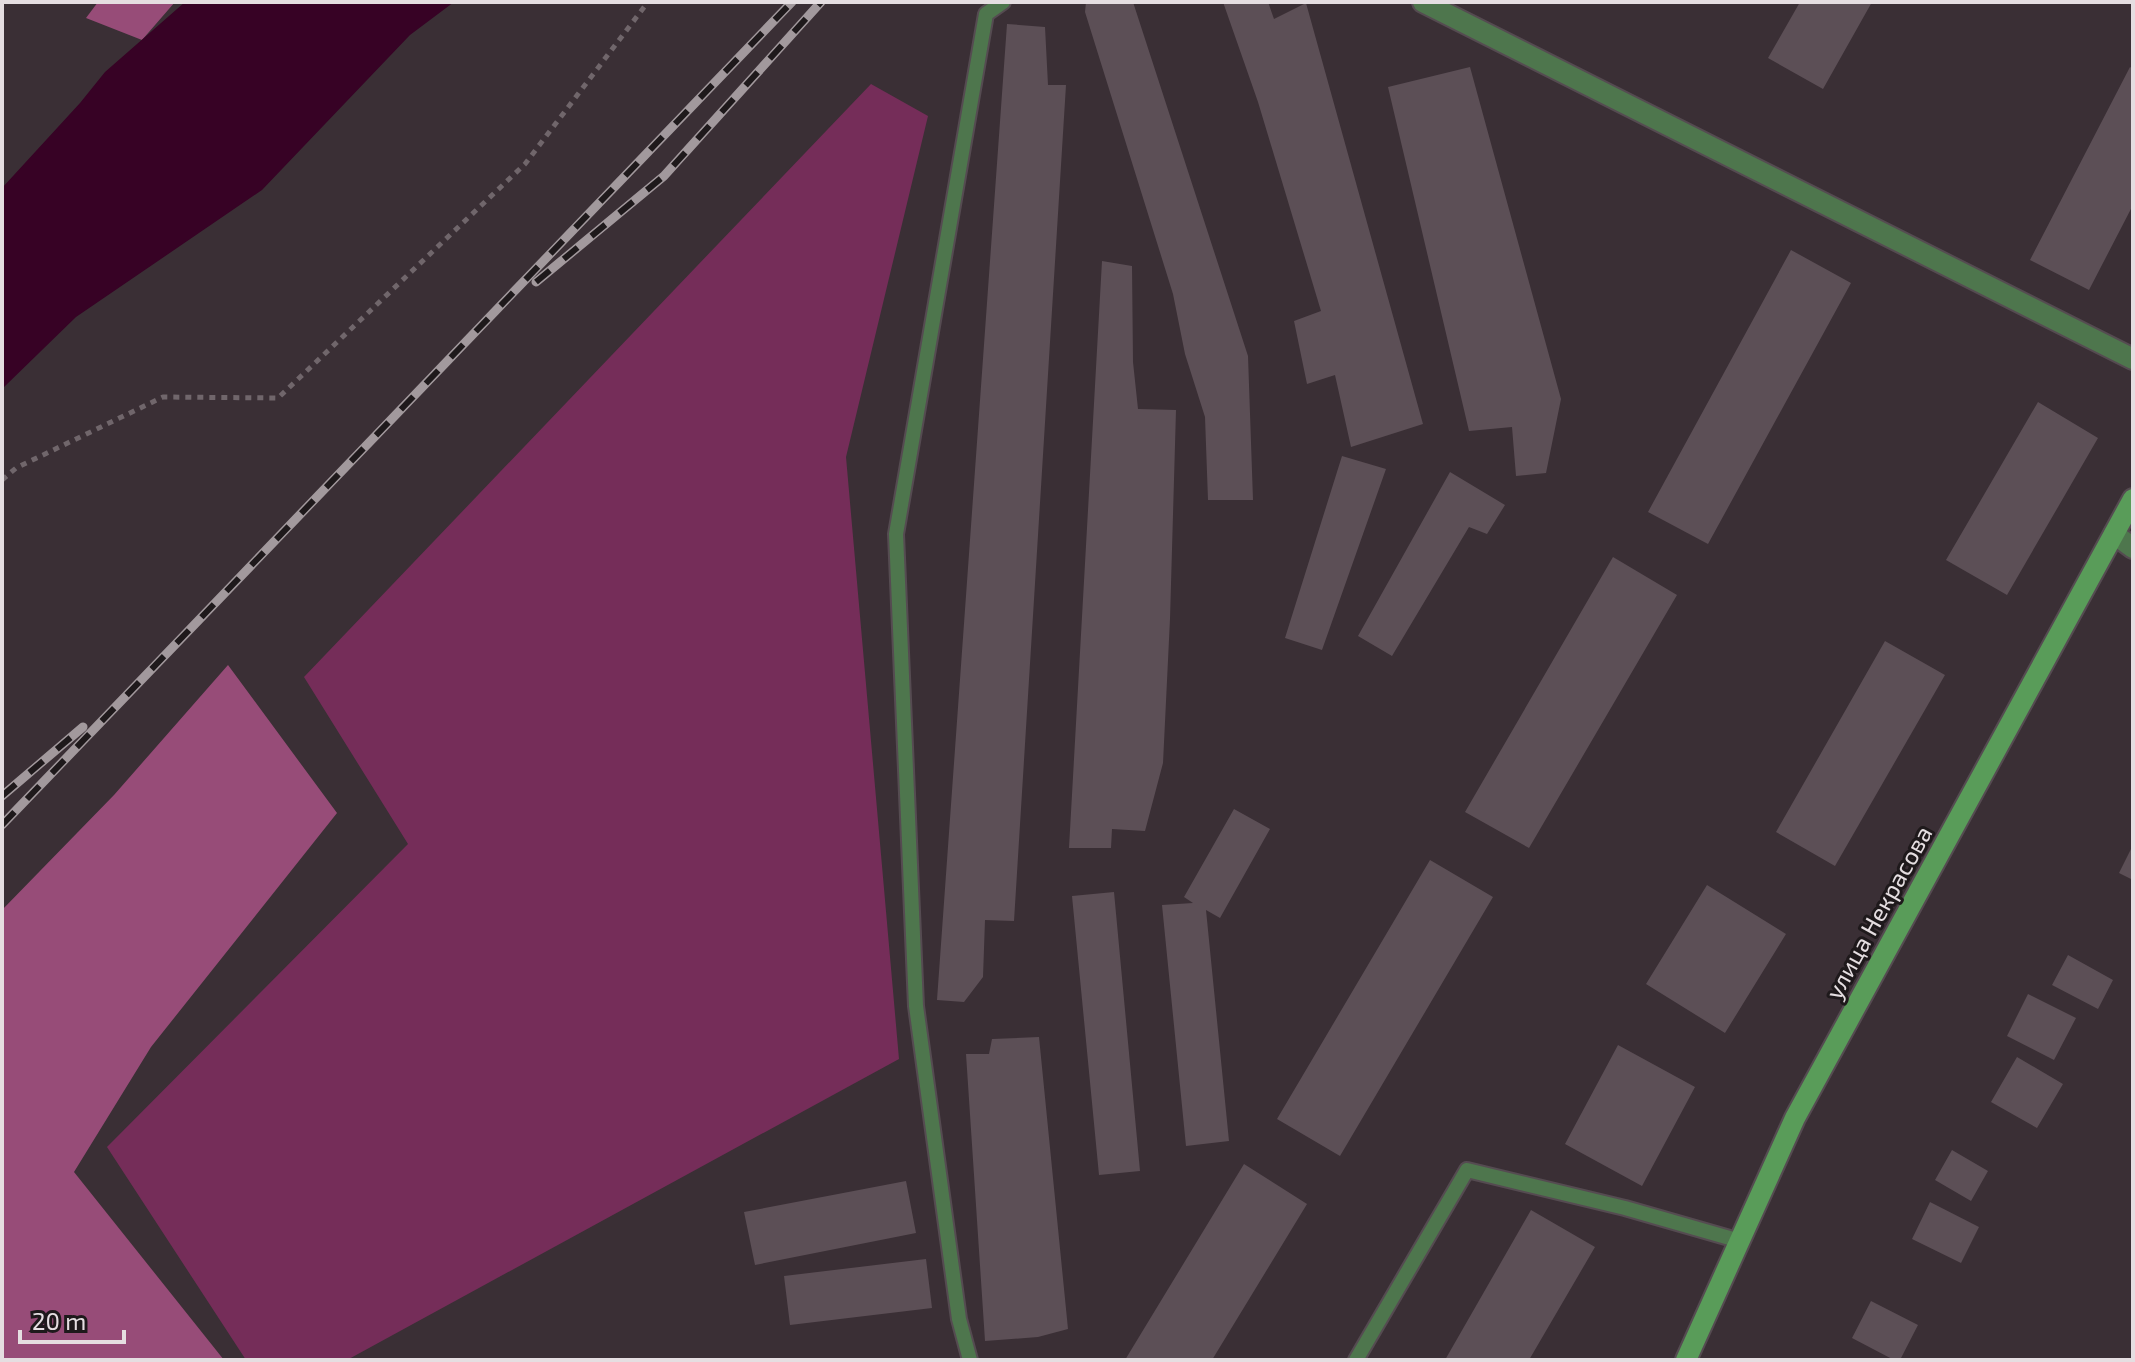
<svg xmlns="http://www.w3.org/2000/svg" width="2135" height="1362" viewBox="0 0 2135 1362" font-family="'Exo 2',sans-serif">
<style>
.green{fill:#752d59}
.forest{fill:#974c78}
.water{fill:#370225}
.building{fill:#5c4f56}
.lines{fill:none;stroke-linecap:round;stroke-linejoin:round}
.lane-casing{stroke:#554b51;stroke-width:18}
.street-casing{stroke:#554b51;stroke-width:24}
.secondary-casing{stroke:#554b51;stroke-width:24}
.path{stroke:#70666b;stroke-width:5;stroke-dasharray:6 6;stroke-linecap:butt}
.lane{stroke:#4e764d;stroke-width:14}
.street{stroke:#4e764d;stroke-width:20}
.secondary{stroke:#599c59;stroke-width:20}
.rail-casing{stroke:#a2999d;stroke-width:9}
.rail{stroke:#1e191b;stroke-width:6;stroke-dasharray:18;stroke-linecap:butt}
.labels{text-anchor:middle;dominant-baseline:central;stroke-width:6;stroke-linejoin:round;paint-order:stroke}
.street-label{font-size:24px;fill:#e5dee1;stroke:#1e191b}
</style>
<rect width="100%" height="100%" fill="#3a2f35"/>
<path class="green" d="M871,84L928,116L846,457L899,1059L347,1360H246L107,1147L408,844L304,677Z"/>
<path class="forest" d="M98,2H175L142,40L86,18Z
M228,665L337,813L151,1047L74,1172L224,1360H2V910L114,795Z"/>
<path class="water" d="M185,2H454L410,35L262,190L76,317L2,389V188L80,103L105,72Z"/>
<path class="building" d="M1086,2H1133L1248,356L1253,500H1208L1205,417L1185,354L1173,294L1085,12Z
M1223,2H1268L1274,19L1306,3L1423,424L1351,447L1335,375L1307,384L1294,321L1321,311L1258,102Z
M1800,2H1872L1823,89L1768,58Z
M1007,24L1045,27L1048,85H1066L1014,921L985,920L983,977L964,1002L937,1000Z
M1470,67L1561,399L1546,473L1516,476L1512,427L1469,431L1388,87Z
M2130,67L2133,69V205L2089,290L2030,260Z
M1791,250L1851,283L1708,544L1648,512Z
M1102,261L1132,266L1133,362L1138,409L1176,410L1170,619L1163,763L1145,831L1112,829L1111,848H1069Z
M2038,402L2098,438L2007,595L1946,560Z
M1342,456L1386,469L1322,650L1285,638Z
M1450,472L1505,505L1487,534L1469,527L1392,656L1358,636Z
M1613,557L1677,595L1529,848L1465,812Z
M1885,641L1945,675L1835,866L1776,832Z
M1234,809L1270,829L1220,918L1206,910L1229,1141L1186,1146L1162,905L1193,903L1184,897Z
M2133,845V880L2119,873Z
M1430,860L1493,897L1340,1156L1277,1119Z
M1707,885L1786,934L1725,1033L1646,984Z
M1114,892L1140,1171L1099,1175L1072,896Z
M2068,955L2113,980L2098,1009L2052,985Z
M2028,994L2076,1018L2054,1060L2007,1036Z
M1039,1037L1068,1329L1038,1337L985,1341L966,1054H989L992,1039Z
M1618,1045L1695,1087L1642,1186L1565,1144Z
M2017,1057L2063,1084L2037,1128L1991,1102Z
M1952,1150L1988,1171L1971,1201L1935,1180Z
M1244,1164L1307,1204L1212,1360H1125Z
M906,1181L916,1233L755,1265L744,1212Z
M1930,1202L1979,1227L1961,1263L1912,1239Z
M1531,1210L1595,1247L1529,1360H1445Z
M926,1259L932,1308L790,1325L784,1276Z
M1871,1301L1918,1325L1900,1360H1894L1852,1338Z"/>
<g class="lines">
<g class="lane-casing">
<path id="lane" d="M970,1360L959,1319L916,1006L896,534L986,14L1003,2
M1356,1360L1467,1170L1625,1208L1740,1241"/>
</g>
<g class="street-casing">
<path id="street" d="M1423,2L2133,359
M2114,534L2133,548"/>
</g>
<g class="secondary-casing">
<path id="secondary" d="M1686,1360L1795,1118L2133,499"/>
</g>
<path class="path" d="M2,480L16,468L163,397L278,398L525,164L648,2"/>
<use href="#lane" class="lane"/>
<use href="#street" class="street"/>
<use href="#secondary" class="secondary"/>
<g class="rail-casing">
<path id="rail" d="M536,282L664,176L821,2
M2,796L83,727
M2,825L792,2"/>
</g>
<use href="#rail" class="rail"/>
</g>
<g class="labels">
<g class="street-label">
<text transform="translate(1878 912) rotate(-61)">улица Некрасова</text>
</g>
</g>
<rect width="2135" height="1362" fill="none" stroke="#e5dee1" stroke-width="8"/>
<path d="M20 1330v12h104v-12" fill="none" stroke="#e5dee1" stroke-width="4"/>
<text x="32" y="1330" font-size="24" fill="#e5dee1" stroke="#1e191b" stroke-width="6" paint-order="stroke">20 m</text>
</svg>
